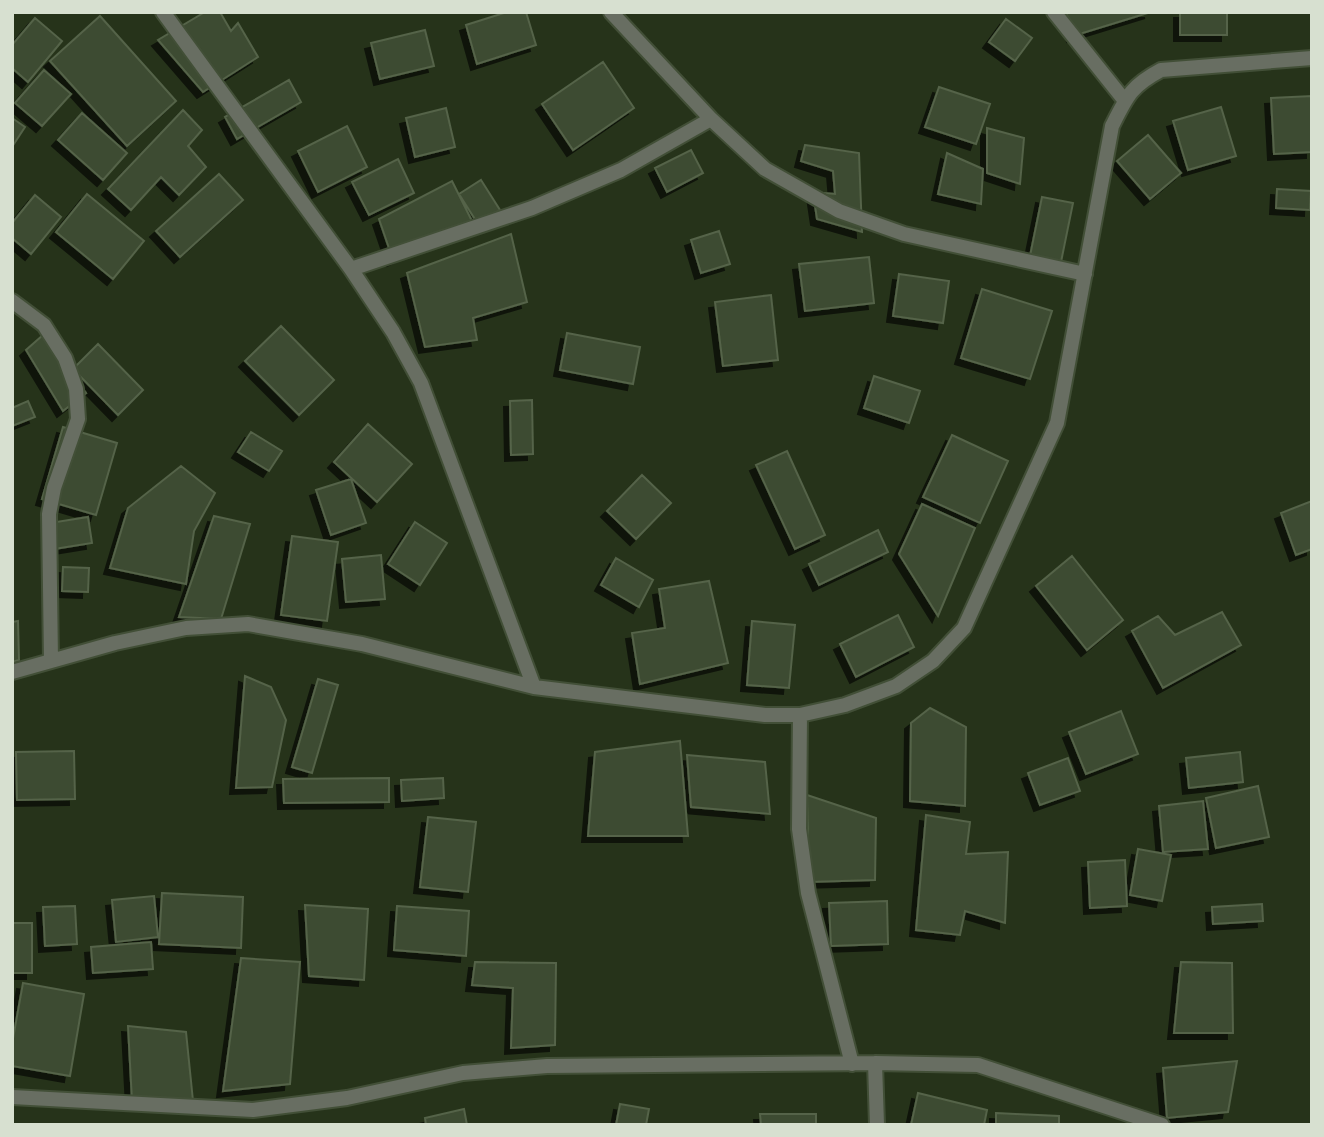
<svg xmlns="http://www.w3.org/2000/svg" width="1324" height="1137" viewBox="0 0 1324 1137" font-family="Poppins,sans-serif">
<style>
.building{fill:#3e4b32;stroke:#546348;stroke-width:2;filter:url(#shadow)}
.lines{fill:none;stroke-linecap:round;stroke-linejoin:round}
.minor-casing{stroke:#424f37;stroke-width:18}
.minor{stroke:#686e62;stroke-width:14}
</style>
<defs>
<filter id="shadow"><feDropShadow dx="-6" dy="6" stdDeviation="0" flood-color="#0009"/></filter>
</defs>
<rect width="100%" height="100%" fill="#26331a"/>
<path class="building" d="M205,12H220L231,31L238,23L258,57L203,92L158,40Z
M507,12H526L536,45L477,64L466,25Z
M1066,12H1151L1073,36Z
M1180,12H1227V35H1180Z
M100,16L176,101L127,146L50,61Z
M35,18L62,41L28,82L12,68V45Z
M1006,19L1032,38L1015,61L989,42Z
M425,30L434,66L380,79L371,43Z
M603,62L634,108L573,150L542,104Z
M44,70L71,94L42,126L15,103Z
M289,80L301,102L237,139L225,117Z
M939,87L990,104L976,144L925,127Z
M1312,96V152L1274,154L1271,98Z
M1221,107L1236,156L1188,170L1173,121Z
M446,108L455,147L415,157L406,118Z
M183,110L202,130L188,146L206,167L179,195L161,177L131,210L108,189Z
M82,113L127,153L103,180L58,140Z
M12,118L25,127L12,147Z
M347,126L367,167L318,192L298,151Z
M987,128L1024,138L1020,184L987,173Z
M1148,135L1181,173L1150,199L1117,161Z
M805,145L859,153L862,232L817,219L813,192L835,194L833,171L801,161Z
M691,150L703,173L667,192L655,168Z
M947,153L983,169L981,204L938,194Z
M398,159L414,193L369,215L352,182Z
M219,174L243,200L180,257L156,231Z
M481,180L500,210L478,224L459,194Z
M452,181L473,223L393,260L379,219Z
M1277,189L1311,191L1310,210L1276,208Z
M87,194L144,241L113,279L56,232Z
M35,195L61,217L31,254L12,238V223Z
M1042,197L1073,203L1061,262L1030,256Z
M719,231L730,264L701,273L691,240Z
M511,234L527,302L473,318L477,340L425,347L407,273Z
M869,257L874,303L805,311L799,264Z
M899,274L949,281L943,323L893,316Z
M982,289L1052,311L1030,379L961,358Z
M771,295L778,360L723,366L715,302Z
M281,326L334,380L299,415L245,361Z
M567,333L640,347L633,384L560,370Z
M43,335L86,393L63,411L26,350Z
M98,344L143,390L118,415L73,369Z
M874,376L920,391L909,423L864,408Z
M532,400L533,454L511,455L510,401Z
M28,401L35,417L12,426V408Z
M368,424L412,464L377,502L334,462Z
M63,427L117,443L96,515L42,499Z
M251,432L282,451L269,471L238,452Z
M952,435L1008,461L980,523L923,497Z
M787,451L825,535L795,549L756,465Z
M181,466L215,493L194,531L186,584L110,568L128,508Z
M642,475L671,503L636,539L607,511Z
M351,479L366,523L331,535L316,490Z
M1312,501V549L1296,555L1281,513Z
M922,504L975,528L938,616L899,554Z
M214,516L250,524L221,619L179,617Z
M88,517L92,543L54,549L50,523Z
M415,522L447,543L420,585L388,564Z
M878,530L888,552L819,585L809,564Z
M292,536L338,542L327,621L281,615Z
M381,555L385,599L346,602L342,559Z
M1072,556L1123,620L1087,650L1036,586Z
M616,558L653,580L639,607L601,585Z
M63,567L89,568L88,592L62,591Z
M709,581L728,663L640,684L632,633L665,628L659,589Z
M1222,612L1241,645L1163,688L1132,631L1158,616L1175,635Z
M898,615L914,647L856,677L840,644Z
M18,621L19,660L12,662V622Z
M752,621L795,625L789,688L747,685Z
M245,676L271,687L286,720L272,787L236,788Z
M318,679L338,685L312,773L292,767Z
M930,708L966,727L965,806L910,801L911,723Z
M1121,711L1138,754L1086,774L1069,732Z
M680,741L688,836H588L595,752Z
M74,751L75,799L17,800L16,752Z
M1240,752L1243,782L1189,788L1186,758Z
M687,755L765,762L770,814L691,807Z
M1068,758L1080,791L1040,805L1028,773Z
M389,778V802L284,803L283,779Z
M443,778L444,798L402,801L401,780Z
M1258,786L1269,837L1216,848L1206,798Z
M807,795L876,818L875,880L809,882Z
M1203,801L1208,849L1163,852L1159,806Z
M926,815L970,822L966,854L1008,852L1005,923L965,911L960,935L916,930Z
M428,817L476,822L468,892L420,887Z
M1138,849L1171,855L1162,901L1130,895Z
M1125,860L1127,906L1090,908L1088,862Z
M162,893L243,897L241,948L159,944Z
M154,896L158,937L116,942L112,900Z
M887,901L888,944L831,946L829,903Z
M1262,904L1263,921L1213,924L1212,907Z
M305,905L368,909L364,980L309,976Z
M75,906L77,944L45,946L43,907Z
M397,906L469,911L466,956L394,950Z
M12,923H32V973H12Z
M151,942L153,969L93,973L91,947Z
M241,958L300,962L290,1084L223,1091Z
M475,962L556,963L555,1045L511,1048L513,988L472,985Z
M1181,962L1232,963L1233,1033H1174Z
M23,983L84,994L70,1076L12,1066V1044Z
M128,1026L186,1032L193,1101H132Z
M1237,1061L1228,1112L1167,1118L1163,1068Z
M918,1093L987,1110L984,1125H911Z
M620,1104L649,1109L646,1125H616Z
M464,1109L467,1125H426L425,1118Z
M996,1113L1059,1116V1125H996Z
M760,1114H816V1125H761Z"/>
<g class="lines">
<g class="minor-casing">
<path id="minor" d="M163,12L351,269L393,332L421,383L534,687
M611,12L711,119L765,169L839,211L904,234L1085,274
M1054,12L1125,101
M351,269L532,208L621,170L711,119
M12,301L44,325L65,358L76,389L78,419L54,488L49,514L51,661
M12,672L115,643L186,628L248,624L362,644L534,687L765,715H800L845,705L896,686L933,661L964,628L1057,423L1112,126C1127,96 1131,86 1161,70L1312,58
M800,715L799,829L808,893L852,1064
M875,1063L877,1125
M12,1097L253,1110L347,1098L463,1073L547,1066L875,1063L978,1065L1162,1125"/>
</g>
<use href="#minor" class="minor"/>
</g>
<rect width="1324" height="1137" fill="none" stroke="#d7e0d0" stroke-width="28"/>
</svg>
